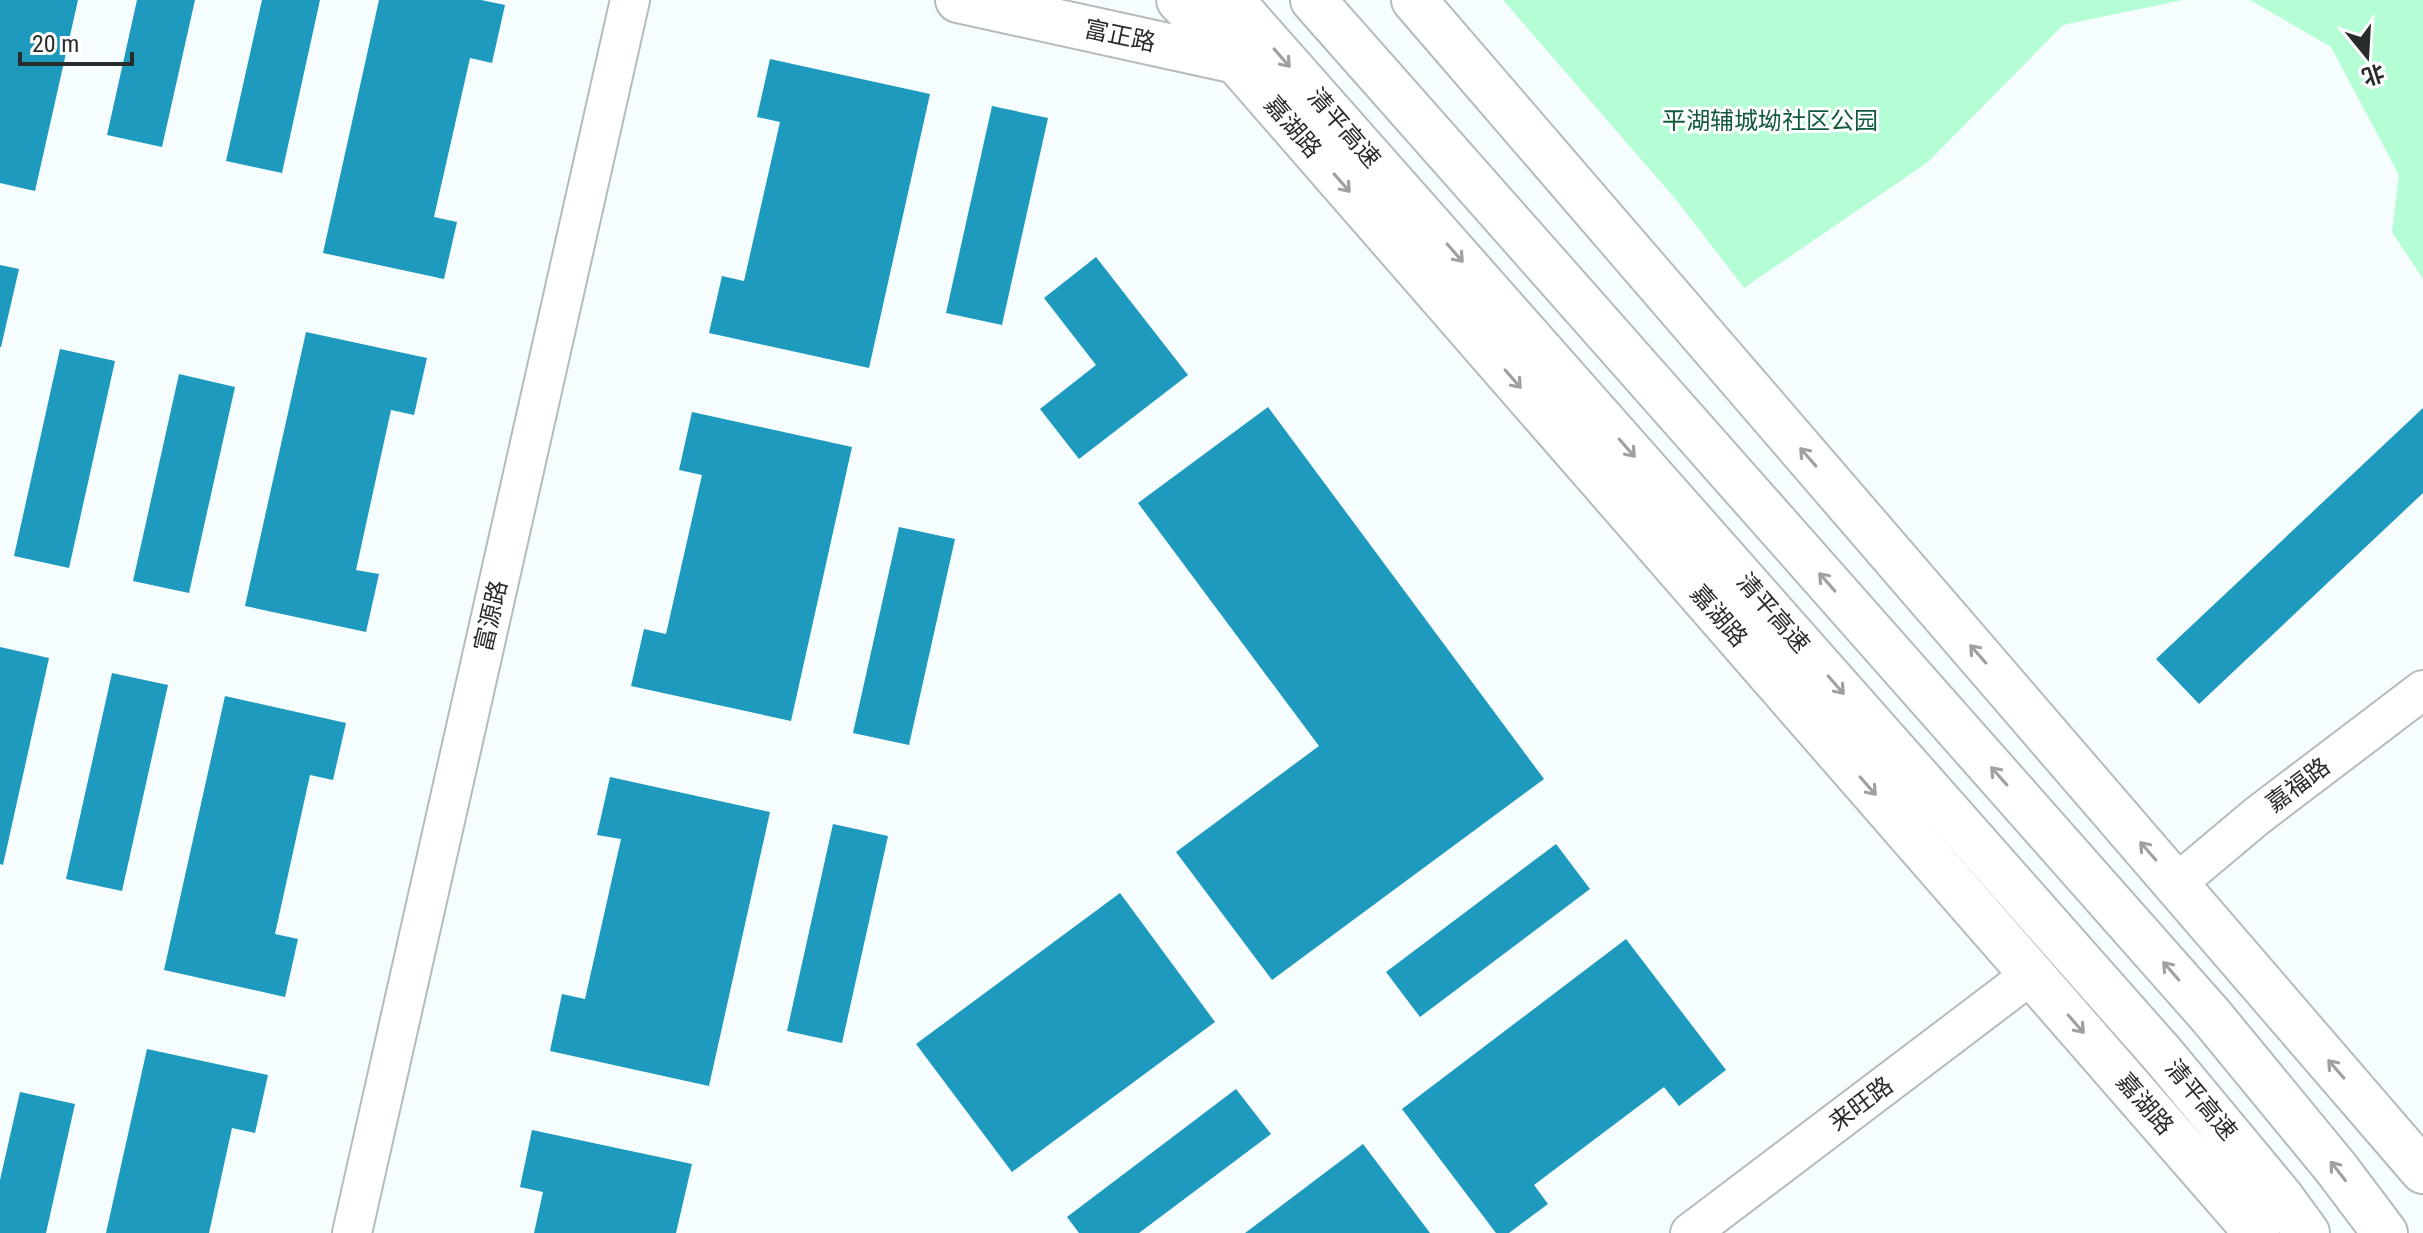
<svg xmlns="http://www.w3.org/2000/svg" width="2423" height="1233" viewBox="0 0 2423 1233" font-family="'Roboto Condensed','Noto Sans SC',sans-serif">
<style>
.green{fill:#b5fdd5}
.building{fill:#1e9abe}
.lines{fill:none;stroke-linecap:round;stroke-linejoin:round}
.street-casing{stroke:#b4bbbb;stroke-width:42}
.secondary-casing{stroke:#b4bbbb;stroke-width:48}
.highway-casing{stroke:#b4bbbb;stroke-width:48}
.street{stroke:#fff;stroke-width:38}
.secondary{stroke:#fff;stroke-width:44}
.highway{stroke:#fff;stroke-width:44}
.oneway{stroke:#9fa0a0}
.labels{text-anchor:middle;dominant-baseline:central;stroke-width:6;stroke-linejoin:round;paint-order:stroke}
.street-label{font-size:24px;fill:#292c2c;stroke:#fff}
.park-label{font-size:24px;fill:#11593b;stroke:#fff}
</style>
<rect width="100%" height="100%" fill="#f6fdfe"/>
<path class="green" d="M1503,0H2183L2063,25L1928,162L1744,288L1678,202Z
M2250,0H2423V279L2392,232L2399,175L2331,47Z"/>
<path class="building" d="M0,0H78L35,191L0,183Z
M137,0H195L162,147L107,135Z
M262,0H320L282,173L226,161Z
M379,0H481L505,5L492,63L470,58L434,217L457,222L444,279L323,253Z
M770,59L930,94L869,368L709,333L722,276L744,281L780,122L757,117Z
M992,106L1048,118L1002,325L946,313Z
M1096,257L1188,375L1079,459L1040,409L1096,365L1044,298Z
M0,265L19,269L1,347H0Z
M306,332L427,358L414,415L391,410L356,570L379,574L366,632L245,606Z
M60,349L115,361L69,568L14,556Z
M179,374L235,387L189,593L133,581Z
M1268,407L1544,779L1272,980L1176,852L1319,746L1138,503Z
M2423,408V493L2199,704L2156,659Z
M692,412L852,447L791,721L631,686L644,629L666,634L702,475L679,470Z
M899,527L955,539L909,745L853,733Z
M0,647L49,658L3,865L0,864Z
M112,673L168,685L122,891L66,879Z
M225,696L346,723L333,780L310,775L275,934L298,939L285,997L164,970Z
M610,777L770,812L709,1086L550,1051L562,994L585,999L621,839L597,835Z
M833,824L888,836L842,1043L787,1031Z
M1556,844L1590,889L1420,1017L1386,972Z
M1120,893L1215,1022L1012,1172L916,1044Z
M1626,939L1726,1070L1679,1106L1664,1087L1534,1185L1548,1204L1509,1233H1496L1402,1109Z
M147,1049L268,1075L255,1133L232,1128L209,1233H106Z
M1236,1089L1271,1134L1139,1233H1079L1067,1217Z
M20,1092L75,1104L46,1233H0V1180Z
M532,1130L692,1164L676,1233H534L543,1192L520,1187Z
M1363,1144L1430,1233H1245Z"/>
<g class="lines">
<g class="street-casing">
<path id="street" d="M2176,884L2257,816L2423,690
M352,1233L630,0
M1690,1233L2032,974"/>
</g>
<g class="secondary-casing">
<path id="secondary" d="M958,0L1236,61
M1179,0L1236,61L2257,1233
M1414,0L2423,1171"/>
</g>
<g class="highway-casing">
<path id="highway" d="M1231,0L2163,1055L2280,1196L2307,1233
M1313,0L2211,1016L2336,1168L2385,1233"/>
</g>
<use href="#street" class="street"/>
<use href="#secondary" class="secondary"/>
<use href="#highway" class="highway"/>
</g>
<defs><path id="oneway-shaft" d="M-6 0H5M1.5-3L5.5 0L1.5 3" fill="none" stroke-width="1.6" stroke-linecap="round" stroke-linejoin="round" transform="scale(2)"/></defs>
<g class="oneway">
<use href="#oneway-shaft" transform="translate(1282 58) rotate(49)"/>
<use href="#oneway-shaft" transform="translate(1342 183) rotate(49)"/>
<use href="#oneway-shaft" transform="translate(1455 253) rotate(49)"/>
<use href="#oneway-shaft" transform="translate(1513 379) rotate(49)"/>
<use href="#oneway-shaft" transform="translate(1627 448) rotate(49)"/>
<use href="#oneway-shaft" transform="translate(1808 457) rotate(-131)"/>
<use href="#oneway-shaft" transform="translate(1827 582) rotate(-131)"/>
<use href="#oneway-shaft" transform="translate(1978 654) rotate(-131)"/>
<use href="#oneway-shaft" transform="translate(1836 685) rotate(49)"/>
<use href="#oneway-shaft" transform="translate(1999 776) rotate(-131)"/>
<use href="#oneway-shaft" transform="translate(1868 786) rotate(49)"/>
<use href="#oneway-shaft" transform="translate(2148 851) rotate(-131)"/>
<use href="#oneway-shaft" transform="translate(2171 971) rotate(-131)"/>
<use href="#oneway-shaft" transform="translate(2076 1024) rotate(49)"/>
<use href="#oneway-shaft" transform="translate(2336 1069) rotate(-131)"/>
<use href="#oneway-shaft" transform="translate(2338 1171) rotate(-128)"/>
</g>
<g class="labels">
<g class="street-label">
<text transform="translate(1120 36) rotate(12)">富正路</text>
<text transform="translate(1293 127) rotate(49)">嘉湖路</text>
<text transform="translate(1344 128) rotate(49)">清平高速</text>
<text transform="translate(1773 613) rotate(49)">清平高速</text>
<text transform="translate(491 616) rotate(-77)">富源路</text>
<text transform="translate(1719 616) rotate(49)">嘉湖路</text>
<text transform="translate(2298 785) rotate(-37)">嘉福路</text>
<text transform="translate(2201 1100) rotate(50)">清平高速</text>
<text transform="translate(1861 1104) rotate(-37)">来旺路</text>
<text transform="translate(2145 1104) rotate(49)">嘉湖路</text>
</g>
<g class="park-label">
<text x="1770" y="121">平湖辅城坳社区公园</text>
</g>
</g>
<g transform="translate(2367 56) rotate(162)" stroke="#ffffff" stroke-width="6" paint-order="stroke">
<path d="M0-6L14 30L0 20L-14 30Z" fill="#292c2c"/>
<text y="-12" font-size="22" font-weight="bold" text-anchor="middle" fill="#292c2c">北</text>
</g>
<path d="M20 52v12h112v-12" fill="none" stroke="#292c2c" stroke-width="4"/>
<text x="32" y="52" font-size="24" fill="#292c2c" stroke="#ffffff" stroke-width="6" paint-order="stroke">20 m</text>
</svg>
